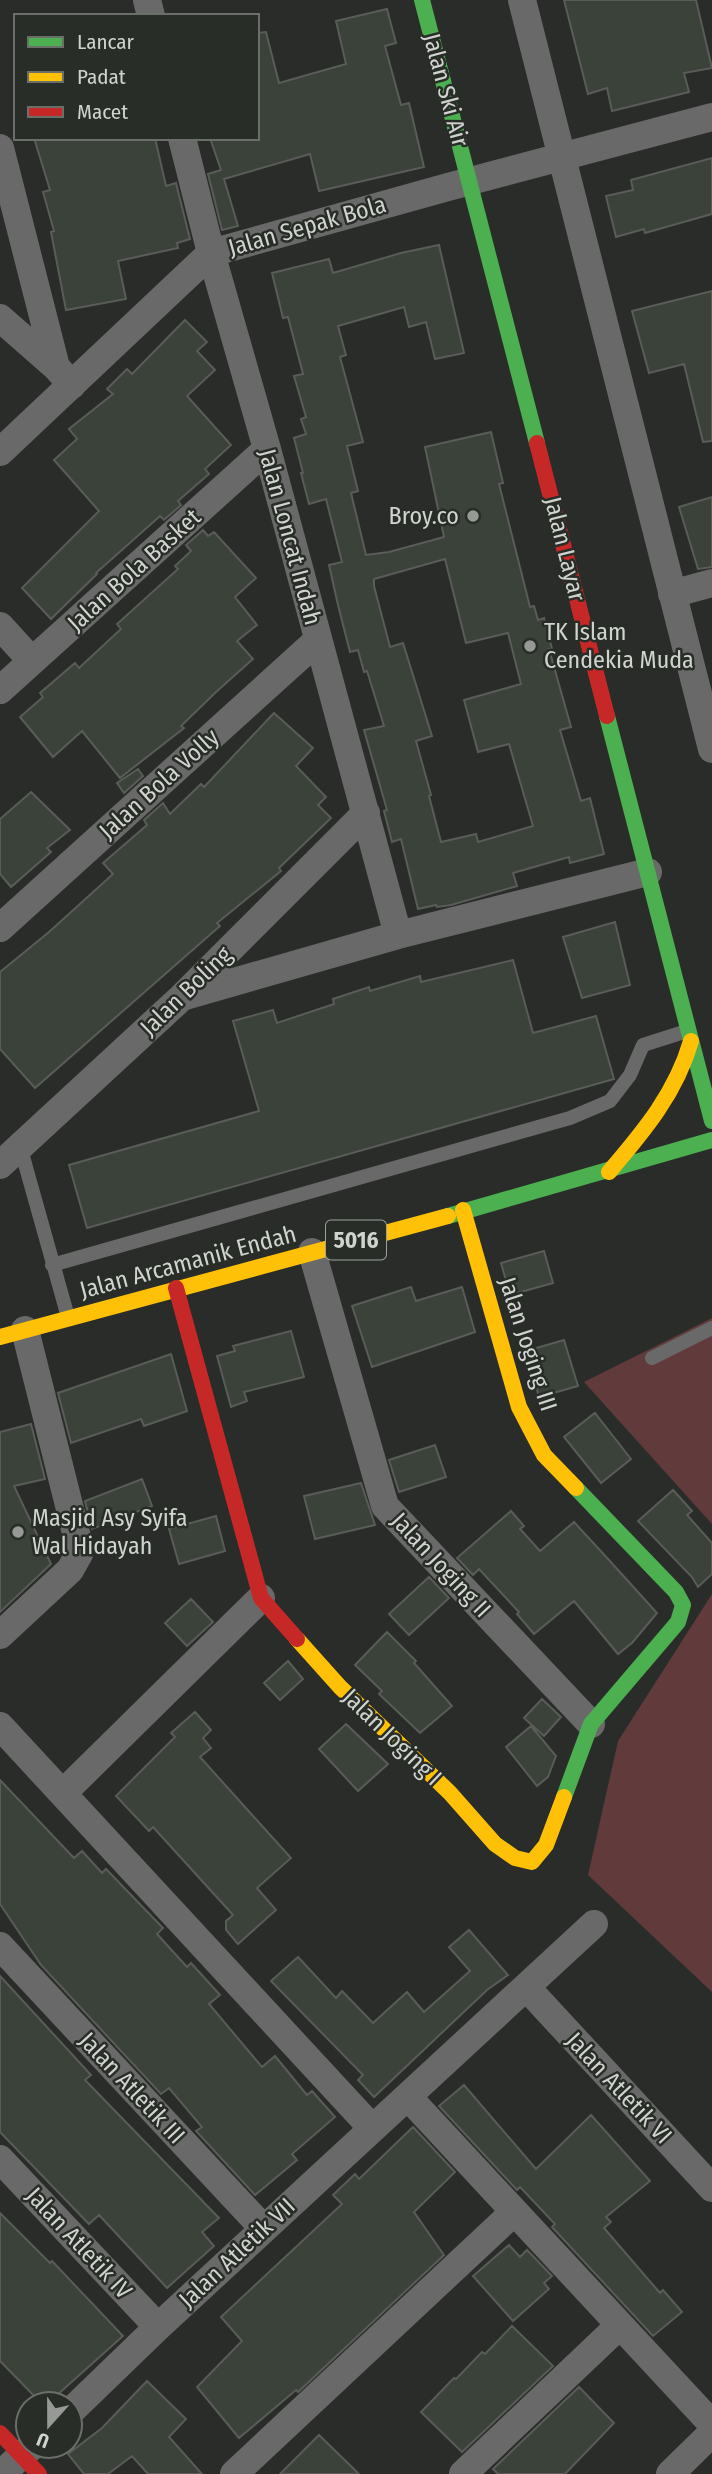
<svg xmlns="http://www.w3.org/2000/svg" width="712" height="2474" viewBox="0 0 712 2474" font-family="'Fira Sans Condensed',sans-serif">
<style>
.green{fill:#613a3c}
.building{fill:#3b4239;stroke:#595c58;stroke-width:2;fill-rule:evenodd}
.lines{fill:none;stroke-linecap:round;stroke-linejoin:round}
.lane{stroke:#6a6969;stroke-width:14}
.street{stroke:#6a6969;stroke-width:28}
.fast{stroke:#4caf50;stroke-width:16}
.slow{stroke:#ffc107;stroke-width:16}
.jam{stroke:#c62828;stroke-width:16}
.poi-dot{fill:#969995;stroke:#282d27;stroke-width:2.5}
.labels{text-anchor:middle;dominant-baseline:central;stroke-width:5;stroke-linejoin:round;paint-order:stroke}
.shield{fill:#282d27;stroke:#9ea19d;stroke-width:2}
.shield-label{font-size:23px;font-weight:bold;fill:#d0d3cf}
.street-label{font-size:24px;fill:#d0d3cf;stroke:#282d27}
.poi-label{font-size:24px;fill:#d0d3cf;stroke:#282d27;text-anchor:start}
</style>
<rect width="100%" height="100%" fill="#292c28"/>
<path class="green" d="M712,1318V1524L584,1382Z
M712,1594V1992L588,1875L618,1741Z"/>
<path class="building" d="M564,0H696L712,68L684,73L689,92L612,111L607,88L588,94Z
M387,9L396,43L385,46L401,105L409,103L424,167L319,191L310,154L224,179L238,226L222,230L208,174L221,170L210,138H257V33L266,32L279,83L346,64L336,21Z
M34,138H155L166,186L176,183L190,239L177,243L178,248L118,261L126,299L66,310L51,232L54,231L43,192L50,190Z
M712,158V214L645,233L644,229L616,237L606,196L633,190L631,180Z
M439,245L464,353L435,359L426,322L409,327L404,307L338,326L346,355L340,357L363,442L347,446L358,491L351,493L366,555L389,552L444,537L425,447L491,432L503,483L499,484L530,607L534,606L538,620L544,618L552,649H549L571,727L560,730L581,801L590,798L604,854L570,863L569,857L513,873L517,886L451,905L437,907L436,905L418,909L401,839L392,842L384,811L387,810L364,730L384,726L367,671L364,672L358,650L350,652L338,605L329,565L342,562L326,499L309,504L301,473H303L294,438L306,434L301,419L306,417L294,376L303,374L288,317L283,318L272,273L329,259L333,273L401,253ZM445,559L466,643L508,633L521,684L464,700L478,752L509,744L533,826L478,842L476,834L441,842L429,796L431,795L416,741L432,736L403,643L390,647L374,586V579Z
M712,291V441L703,442L684,364L649,373L632,311Z
M185,320L207,342L197,351L215,370L187,396L231,445L205,469L209,474L178,501L181,505L164,520L160,516L96,573L97,574L51,619L22,588L99,511L54,460L77,439L69,429L113,394L107,389L127,369L132,374Z
M712,497V567L698,569L679,507Z
M203,530L208,536L214,532L256,578L235,597L257,625L237,641L253,659L216,692L181,726L184,728L120,778L82,731L53,757L20,717L43,697L40,693L75,663L79,668L121,629L117,624L178,569L175,566L191,551L186,545Z
M274,713L313,748L296,766L326,797L318,805L331,818L279,868L281,871L217,923L220,926L35,1088L0,1049V972L49,932L113,874L103,863L147,825L144,820L163,803L170,814L201,784L204,787Z
M138,769L143,776L124,793L117,783Z
M31,792L70,830L47,848L51,852L11,887L0,874V819Z
M615,922L630,985L582,998L563,937Z
M513,960L533,1033L596,1016L614,1079L87,1228L69,1165L259,1111L233,1021L273,1010L277,1023L334,1004L333,999L369,987L370,991L420,976L421,982Z
M544,1251L553,1283L510,1295L501,1263Z
M411,1287L416,1301L462,1287L475,1332L372,1367L352,1306Z
M291,1331L304,1377L244,1392L247,1401L231,1407L217,1356L235,1351L233,1346Z
M564,1340L578,1386L539,1397L526,1351Z
M171,1354L187,1411L144,1426L141,1419L71,1443L58,1393Z
M595,1413L631,1459L601,1483L564,1437Z
M31,1424L45,1479L14,1486L51,1564L0,1612V1432Z
M435,1445L446,1477L399,1492L389,1460Z
M142,1479L152,1506L92,1529L85,1501Z
M361,1483L375,1525L315,1539L304,1496Z
M673,1490L692,1511L687,1515L712,1543V1574L698,1587L692,1577L638,1521Z
M511,1511L524,1526L520,1529L540,1551L574,1522L609,1560L657,1613L632,1643L618,1654L574,1601L534,1634L517,1614L519,1612L479,1569L473,1575L457,1558Z
M216,1516L225,1551L179,1564L169,1529Z
M429,1577L449,1598L409,1635L389,1614Z
M191,1599L213,1622L187,1646L165,1623Z
M387,1632L416,1661L414,1663L452,1706L420,1733L379,1694L382,1691L355,1665Z
M288,1661L303,1679L280,1700L264,1683Z
M542,1699L561,1717L544,1736L524,1718Z
M195,1712L211,1730L203,1738L211,1748L200,1757L291,1858L257,1888L276,1910L238,1944L226,1930V1921L233,1915L153,1827L149,1831L116,1796L175,1737L171,1733Z
M346,1724L388,1764L358,1791L319,1749Z
M531,1726L556,1756L548,1777L537,1786L506,1747Z
M0,1780L74,1858L82,1851L102,1873L106,1869L163,1928L157,1934L187,1967L191,1963L220,1995L209,2004L262,2067L275,2056L307,2095L312,2091L335,2117L292,2154L297,2160L255,2195L196,2131L202,2127L169,2088L161,2094L41,1965L0,1904Z
M469,1930L508,1975L487,1990L374,2097L358,2080L363,2075L271,1981L298,1957L336,1998L342,1991L373,2023L407,1992L424,2012L470,1971L449,1947Z
M0,1976L91,2075L85,2080L219,2218L202,2232L214,2246L167,2288L99,2215L89,2224L0,2132Z
M464,2085L536,2169L591,2115L650,2181L606,2217L611,2222L604,2228L660,2293L663,2290L682,2312L653,2336L552,2227L555,2224L520,2187L517,2190L439,2106Z
M413,2127L455,2172L414,2212L444,2255L298,2392L296,2390L239,2438L197,2387L242,2341L221,2317L342,2204L333,2195L355,2174L359,2179Z
M0,2213L50,2263L52,2261L123,2336L47,2404H42L0,2361Z
M509,2245L520,2257L527,2250L552,2276L544,2283L549,2289L513,2321L473,2276Z
M512,2326L553,2366L462,2452L421,2412L454,2378L456,2379L482,2352L485,2354Z
M147,2381L186,2419L169,2437L202,2474H148L132,2456L108,2474H84L68,2454L102,2428Z
M579,2387L614,2423L565,2474H498L493,2469Z
M319,2435L359,2474H280Z"/>
<g class="lines">
<path class="lane" d="M20,1146L68,1317
M52,1265L570,1118L610,1101L630,1075L643,1045L687,1031
M652,1358L712,1328"/>
<path class="street" d="M147,0L151,16
M522,0L712,749
M182,138L211,253L267,449L398,935
M0,148L56,367L72,385
M0,318L56,367
M0,452L211,253L448,187L712,117
M672,594L712,583
M0,626L32,661
M0,690L267,449
M0,928L318,640
M185,996L398,935L648,872
M0,1165L182,997L366,813
M312,1252L385,1506L591,1724
M0,1635L70,1570L79,1554L78,1541L25,1330
M0,1726L372,2128
M63,1793L261,1598
M0,1946L264,2229
M527,1988L712,2188
M408,2097L712,2424
M0,2159L158,2327
M70,2412L158,2327L594,1924
M1,2474L32,2446
M234,2474L514,2212
M463,2474L620,2325
M670,2474L712,2433"/>
<path class="fast" d="M422,0L537,443
M607,716L712,1121
M448,1216L712,1140
M564,1797L591,1724L678,1622L683,1605L676,1592L576,1488"/>
<path class="slow" d="M609,1172C644,1131 676,1093 691,1041
M463,1210L519,1407L544,1455L576,1488
M0,1337L448,1216
M297,1639L340,1687L450,1793L495,1844L515,1858L532,1862L546,1845L564,1797"/>
<path class="jam" d="M537,443L607,716
M176,1288L261,1598L297,1639
M0,2433L39,2474"/>
</g>
<g class="poi-dot">
<circle cx="473" cy="516" r="7"/>
<circle cx="530" cy="646" r="7"/>
<circle cx="18" cy="1532" r="7"/>
</g>
<g class="labels">
<rect class="shield" x="326" y="1220.5" width="60" height="39" rx="5"/>
<g class="shield-label">
<text x="356" y="1240">5016</text>
</g>
<g class="street-label">
<text transform="translate(446 90) rotate(75)">Jalan Ski Air</text>
<text transform="translate(307 226) rotate(-16)">Jalan Sepak Bola</text>
<text transform="translate(290 537) rotate(75)">Jalan Loncat Indah</text>
<text transform="translate(565 549) rotate(76)">Jalan Layar</text>
<text transform="translate(134 570) rotate(-42)">Jalan Bola Basket</text>
<text transform="translate(159 784) rotate(-42)">Jalan Bola Volly</text>
<text transform="translate(186 991) rotate(-44)">Jalan Boling</text>
<text transform="translate(188 1262) rotate(-15)">Jalan Arcamanik Endah</text>
<text transform="translate(528 1344) rotate(72)">Jalan Joging III</text>
<text transform="translate(441 1565) rotate(47)">Jalan Joging II</text>
<text transform="translate(392 1737) rotate(44)">Jalan Joging I</text>
<text transform="translate(132 2088) rotate(47)">Jalan Atletik III</text>
<text transform="translate(619 2088) rotate(47)">Jalan Atletik VI</text>
<text transform="translate(79 2243) rotate(47)">Jalan Atletik IV</text>
<text transform="translate(237 2253) rotate(-43)">Jalan Atletik VII</text>
</g>
<g class="poi-label">
<text x="459" y="516" text-anchor="end">Broy.co</text>
<text x="544" y="632">TK Islam<tspan x="544" dy="28">Cendekia Muda</tspan></text>
<text x="32" y="1518">Masjid Asy Syifa<tspan x="32" dy="28">Wal Hidayah</tspan></text>
</g>
</g>
<rect x="14" y="14" width="245" height="126" fill="#282d27" stroke="#6b6f6a" stroke-width="2"/>
<rect x="28" y="37" width="35" height="10" fill="#4caf50" stroke="#6b6f6a" stroke-width="2"/>
<text x="77" y="49" font-size="21" fill="#d0d3cf">Lancar</text>
<rect x="28" y="72" width="35" height="10" fill="#ffc107" stroke="#6b6f6a" stroke-width="2"/>
<text x="77" y="84" font-size="21" fill="#d0d3cf">Padat</text>
<rect x="28" y="107" width="35" height="10" fill="#c62828" stroke="#6b6f6a" stroke-width="2"/>
<text x="77" y="119" font-size="21" fill="#d0d3cf">Macet</text>
<g transform="translate(49 2425) rotate(201)"><circle r="33" fill="#282d27" stroke="#6b6f6a" stroke-width="2"/>
<path d="M0-5L12 26L0 18L-12 26Z" fill="#969995"/>
<text y="-10" font-size="19" font-weight="bold" text-anchor="middle" fill="#d0d3cf">U</text>
</g>
</svg>
